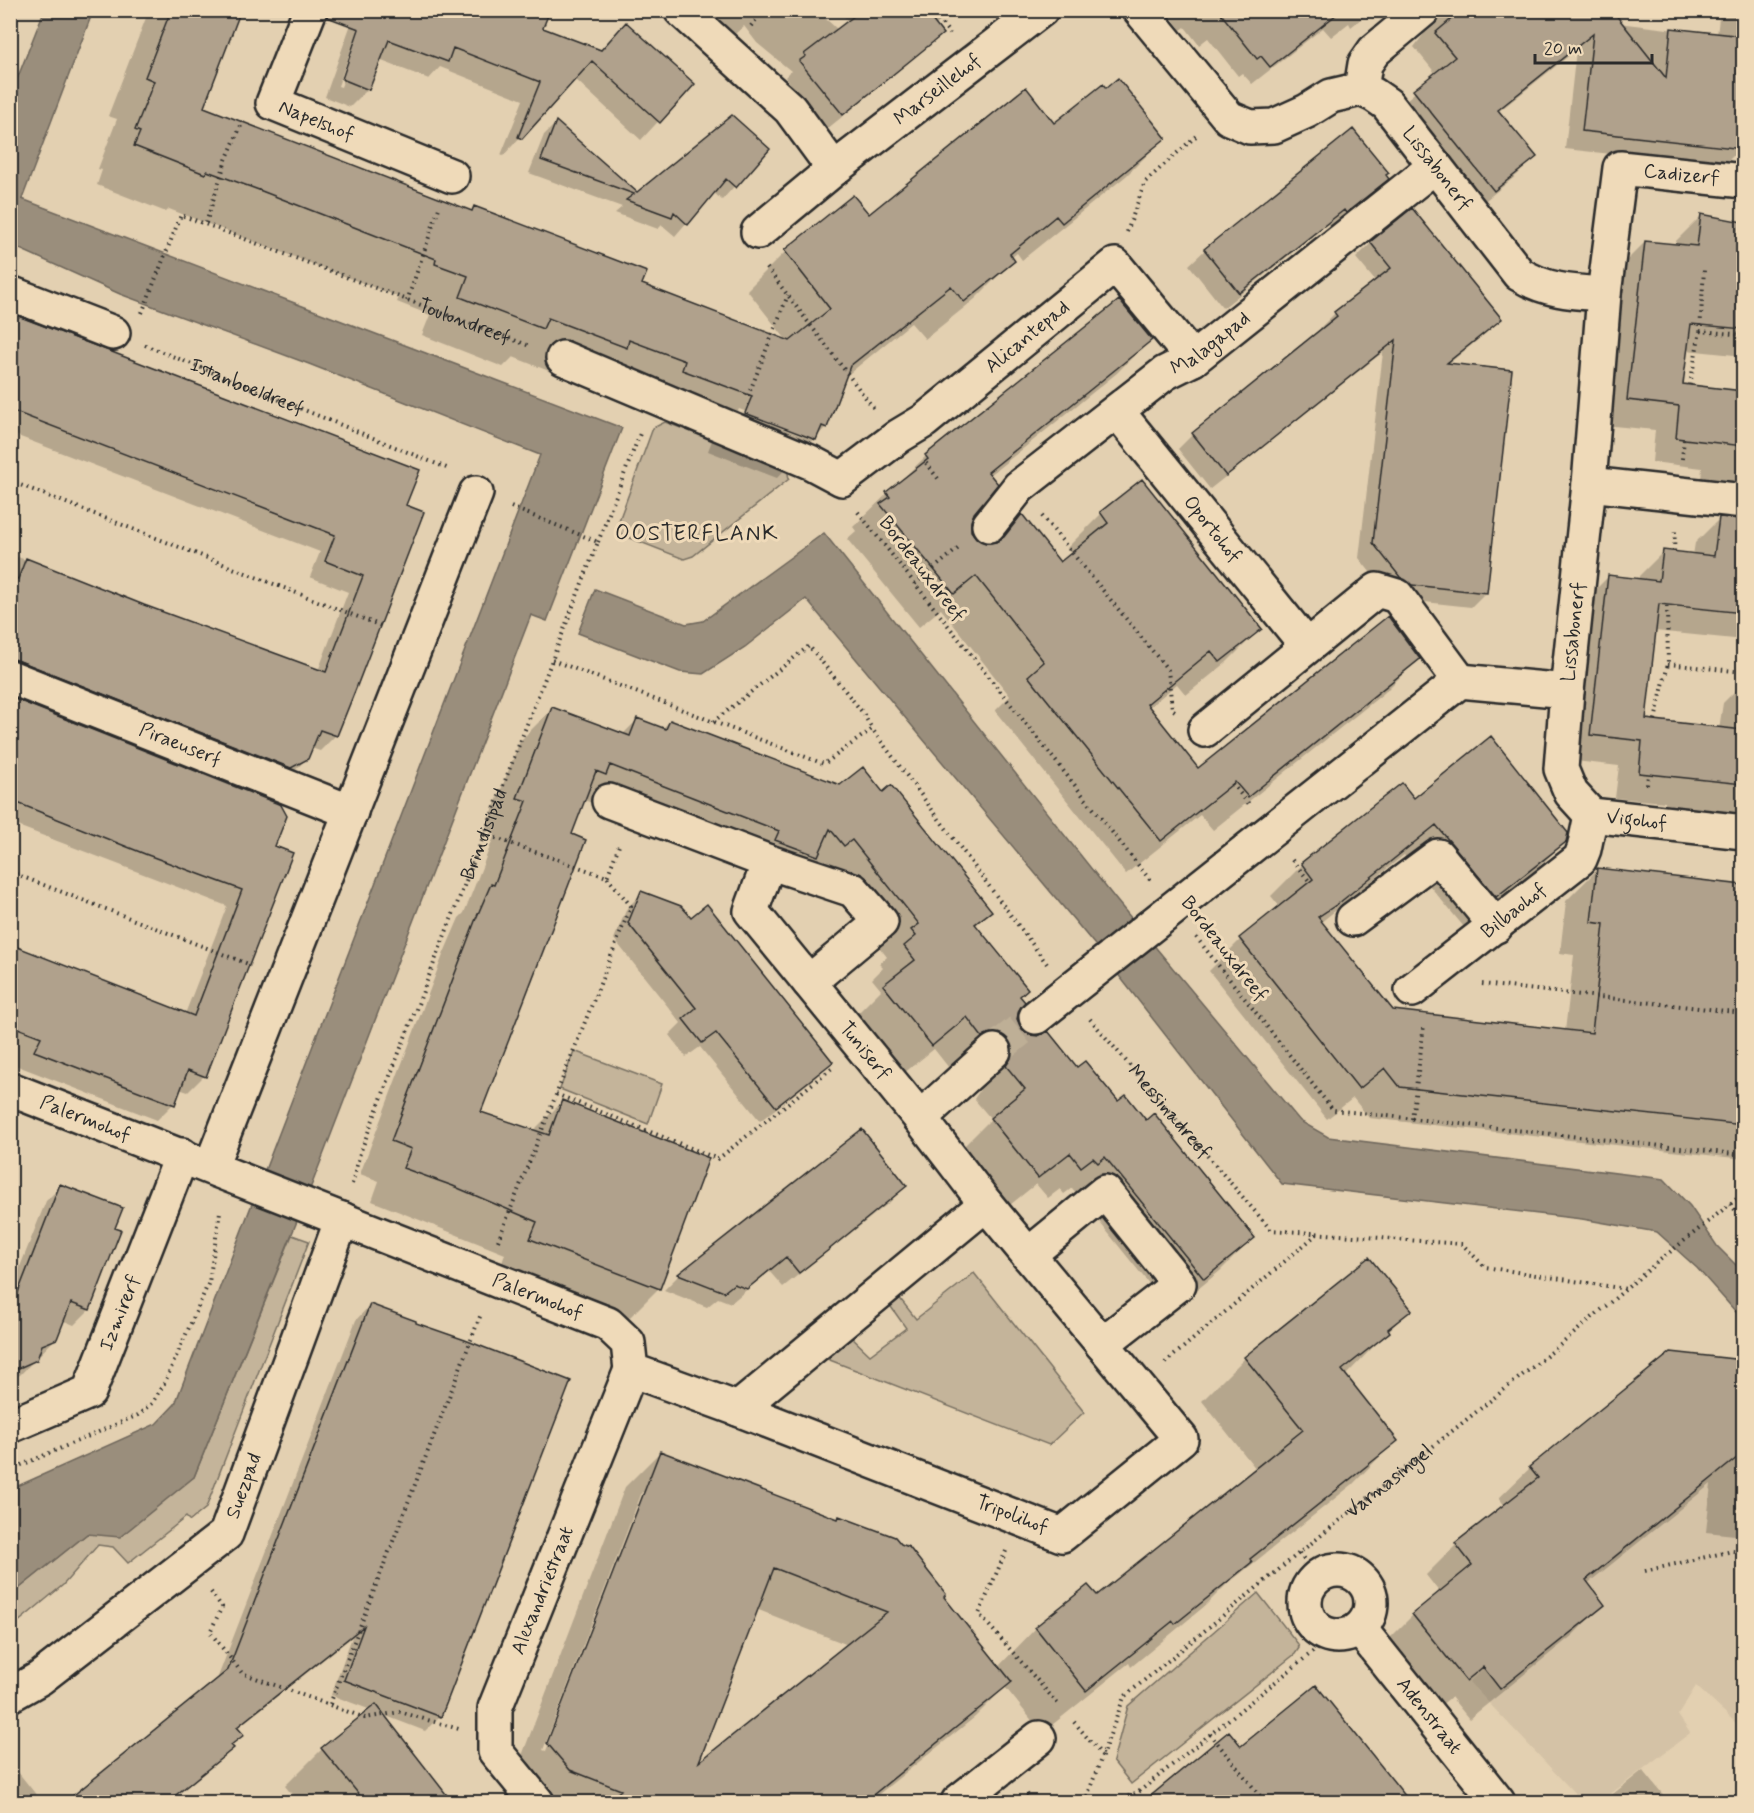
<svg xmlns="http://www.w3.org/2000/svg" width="1754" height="1813" viewBox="0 0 1754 1813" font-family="Mynerve,sans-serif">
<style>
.built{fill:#d4c2a6}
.green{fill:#c4b49a;stroke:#787062;stroke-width:1.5}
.water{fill:#9a8e7b;stroke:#6e665b;stroke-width:1.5}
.shadow{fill:#0003;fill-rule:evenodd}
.building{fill:#b0a18c;stroke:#2b2b2b;stroke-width:1.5;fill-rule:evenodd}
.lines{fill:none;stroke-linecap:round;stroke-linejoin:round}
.minor-tunnel{stroke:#beaf96;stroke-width:33;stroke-dasharray:33 16;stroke-linecap:butt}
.minor-casing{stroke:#2b2b2b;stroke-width:38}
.path{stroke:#2b2b2b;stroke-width:4;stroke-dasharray:1.5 4.5;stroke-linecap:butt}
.minor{stroke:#efdab9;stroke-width:33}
.labels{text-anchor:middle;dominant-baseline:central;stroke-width:6;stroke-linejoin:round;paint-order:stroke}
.street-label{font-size:20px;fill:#2b2b2b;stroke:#efdab9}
.quarter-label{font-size:22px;letter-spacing:1.5px;fill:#2b2b2b;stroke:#efdab9}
</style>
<rect width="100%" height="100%" fill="#e3d0b1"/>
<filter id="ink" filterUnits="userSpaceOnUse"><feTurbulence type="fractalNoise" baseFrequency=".0167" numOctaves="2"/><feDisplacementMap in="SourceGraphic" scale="12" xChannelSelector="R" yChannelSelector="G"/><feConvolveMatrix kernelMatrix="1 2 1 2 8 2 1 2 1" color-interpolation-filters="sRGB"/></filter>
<g filter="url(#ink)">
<path class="built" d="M1729,1454L1741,1456L1736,1501L1744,1503L1743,1719L1742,1718L1736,1723L1696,1686L1678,1715L1690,1733L1600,1802H1583L1469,1682L1505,1649L1509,1655L1487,1673L1500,1689L1605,1605L1577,1569L1607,1563L1711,1479L1713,1460Z"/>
<path class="green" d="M665,422L787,468L789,479L693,556L684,559L622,535L617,526L653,428Z
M574,1051L662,1084L648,1124L560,1089Z
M292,1235L309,1241L206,1508L190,1521L186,1517L128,1563L113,1547L98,1545L63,1585L11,1628V1595L87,1534L194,1477Z
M974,1273L1084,1412L1049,1445L822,1357L850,1336L870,1355L906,1328L889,1304L898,1296L916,1319Z
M1258,1593L1298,1644L1299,1648L1295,1654L1131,1784L1113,1761L1128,1706Z"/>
<path class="water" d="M44,11H93L22,199L622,428L547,621L531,615L312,1184L194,1477L120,1537L87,1534L11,1595V1489L156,1424L175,1404L540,455L309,364L120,294L11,245L10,97Z
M824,533L1117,901L1300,1121L1328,1137L1664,1179L1690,1206L1717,1246L1743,1272V1314L1737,1313L1697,1268L1657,1232L1582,1219L1282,1184L1095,945L806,599L745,647L703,674L680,672L578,633L595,589L686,624L703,621Z"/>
<path class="shadow" d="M149,10H240L202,108L470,212L474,207L640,285L788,342L747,290L785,252L853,197L869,216L1054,125L1164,138L1126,176L1022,260L1017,253L1011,258L1013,261L975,299L925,339L911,323L845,377L826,427L777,478L708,451L714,435L513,357L503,367L422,335L430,315L397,302L399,297L169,209L166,212L97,185L102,170L98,169L117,119L108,116ZM739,409L802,433V436L738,411Z
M356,10H365L338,86L341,87L368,10L541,28L600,51L626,24L693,84L641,140L574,78L503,156L501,155L523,100L440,67L429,79L379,60L368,89L350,107L325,97Z
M708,10H816L888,75L889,74L839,10H953L935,26L941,34L927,47L891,76L890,75L874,91L827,129L785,77L791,71L757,43L744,26L735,34Z
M1166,10H1372L1351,27L1349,23L1331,37L1323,28L1252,84L1242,73L1238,76L1208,38L1199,45L1185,27L1181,30Z
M1384,10H1398L1389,16Z
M1412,10H1626L1610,22L1717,35L1720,10H1744V124L1741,148L1723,166L1565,149L1576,50L1498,112L1535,157L1517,175L1476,208L1396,109L1436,74L1414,47L1423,35L1424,25Z
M556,123L637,194L768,149L722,200L713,192L675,236L662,225L658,229L615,213L622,207L529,173L544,135Z
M1353,131L1387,179L1371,194L1330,227L1328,224L1223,308L1189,265L1205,250Z
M1701,216L1733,221H1744V356L1686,350L1681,385L1744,392V640L1655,631L1645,720L1719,729L1723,703L1744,682V841L1662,831L1665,802L1615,798L1619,766L1566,760L1583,602L1608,577L1639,580V576L1664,551L1693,555L1695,543L1719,519L1738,521L1731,511L1699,504L1702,468L1652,462L1655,430L1603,425L1620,267L1645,242L1676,245V241Z
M1371,243L1500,319L1485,334L1447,365L1486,592L1471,607L1397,599L1386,592L1359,558L1383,352L1210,489L1178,449L1193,434L1322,330L1320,328L1335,313L1376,282L1356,258Z
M1119,302L1150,339L1117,373L989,476L969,521L970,532L976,540L985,545L994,544L1021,516L1060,565L1072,554L1067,548L1101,514L1142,481L1260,629L1226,663L1186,695L1177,684L1148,708L1198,770L1418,659L1384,693L1213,830L1200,815L1126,874L995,711L1010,696L941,609L919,627L847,539L856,531L853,527L926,456Z
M10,314L404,505L336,735L320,751L311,748L307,758L291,775L10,679V554L318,671L348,592L310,577L320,552L10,433Z
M10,699L273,846L204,1076L188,1092L179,1089L173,1104L157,1120L10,1063V945L185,1014L227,906L10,823Z
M553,708L622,735L637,720L662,729L670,721L841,787L883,794L990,911L975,926L1018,997L1016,1019L1021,1030L1077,1069L1118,1104L1146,1122L1253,1238L1220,1271L1171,1311L1072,1188L1064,1194L1060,1189L1048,1198L1036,1184L1005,1209L958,1152L991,1119L974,1099L980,1090V1081L957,1065L949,1068L934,1049L899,1077L852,1019L881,990L872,979L883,968L879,964L887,957L819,871L803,869L785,888L744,872L748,864L584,800L570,834L479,1113L533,1131L562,1102L707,1159L658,1289L626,1321L499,1272L505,1254L372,1201L379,1181L360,1174L443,955L459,918L464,913L495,834L485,830L520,741Z
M1414,800L1565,841L1533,873L1464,927L1404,855L1320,923L1392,1012L1565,1031L1574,955L1560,953L1566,901L1597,870L1744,886V1159L1369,1118L1353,1098L1327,1119L1209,971L1240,940L1280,907L1271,896L1302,865L1377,804Z
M642,893L831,1062L816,1077L760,1121L700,1047L686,1057L669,1035L681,1023L614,939L627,908Z
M861,1131L905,1186L890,1202L783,1287L769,1271L731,1303L718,1298L707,1307L664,1290L679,1275Z
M61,1186L113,1228L119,1231L89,1310L74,1325L62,1320L56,1338L20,1375L10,1379V1292L46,1201Z
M370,1305L440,1716L425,1731L381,1714L451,1802H298L285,1786L320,1751L371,1710L331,1695L352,1637L236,1729L242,1735L230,1746L232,1748L217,1762L167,1802H65L216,1682L356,1320Z
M1409,1310L1345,1376L1396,1440L1353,1484L1226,1585L1206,1605L1131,1667L1129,1663L1042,1733L1005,1687L975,1717L869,1802H533L513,1779L625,1487L660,1452L942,1597L998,1667L1036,1628L1096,1598L1256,1469L1202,1401L1245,1358ZM642,1492H645L546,1751L543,1750ZM756,1609L848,1645L695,1767Z
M1672,1353L1744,1361V1536L1706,1532L1711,1484L1587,1584L1603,1604L1573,1635L1469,1719L1451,1697L1435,1710L1383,1645L1413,1615L1440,1593L1426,1575L1456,1545L1505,1506L1499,1498L1530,1468Z
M10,1762L42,1802H10Z
M1643,1770L1669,1802H1603Z"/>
<path class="building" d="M171,10H241L204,107L472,211L474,206L647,272L642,284L790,341L830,309L784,250L853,195L869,214L1026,87L1054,123L1103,84L1106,88L1118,78L1166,138L1062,223L1056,216L1010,254L1015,261L964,302L951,286L850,366L827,428L822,426L816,440L745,413L752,396L682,370L685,361L629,340L627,348L548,318L543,329L460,297L468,276L435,264L436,259L259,190L207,171L205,174L134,146L140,132L135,130L154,81L145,77Z
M328,10H550L543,28L601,50L626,22L695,84L660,123L592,61L522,139L518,137L540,82L453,48L448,62L389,40L369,90L342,79L359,29L327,17Z
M862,10H924L943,34L843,115L799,61L806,56L804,54Z
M1218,10H1342L1270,67L1261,56L1257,59Z
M1462,10H1622L1616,15L1666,78L1671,28L1743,36V149L1582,131L1593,34L1498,110L1537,157L1494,191L1413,90L1455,57L1435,33Z
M732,115L770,149L736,188L726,179L688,225L674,212L672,217L626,200L634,194L541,160L556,121L637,192Z
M1353,129L1389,173L1386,175L1389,179L1346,213L1344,210L1239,293L1204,249Z
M1412,208L1502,319L1447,363L1512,370L1487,593L1412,585L1400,577L1373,543L1396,340L1226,476L1192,433L1337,316L1334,312L1391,268L1370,242Z
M1701,214L1743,222V329L1691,324L1683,384L1743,391V446L1676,438L1679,406L1627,400L1645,241L1697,246Z
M1119,300L1152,340L988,472L998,484L974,513L971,522V531L977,539L986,543L996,542L1004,537L1022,514L1060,562L1108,523L1100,512L1142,479L1262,629L1220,662L1211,651L1147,704L1198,768L1388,616L1420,659L1248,797L1235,782L1161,841L1028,676L1044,662L976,576L954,594L880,504L890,497L886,492L928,459L925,455Z
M10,313L420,470L406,505L424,512L357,686L337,736L320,730L308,759L291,768L17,660L10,659V576L18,579L26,558L144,605L326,672L363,576L325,561L335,535L10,410Z
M1719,517L1743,519V613L1659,604L1646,719L1743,730V784L1639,773L1642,741L1590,735L1608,575L1659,581L1663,550L1714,556Z
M10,697L281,805L287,816L275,846L293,853L225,1027L206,1077L188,1070L175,1105L34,1051L41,1037L10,1025V944L194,1016L242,890L145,854L10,800Z
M552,707L630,736L637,718L666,729L670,720L840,785L863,767L883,792L891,785L992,911L975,924L1028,989L1020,996L1025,1002L1019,1010L1017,1019L1022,1029L1030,1035L1038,1036L1048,1031L1077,1067L1085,1061L1118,1101L1126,1095L1146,1120L1154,1113L1255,1238L1204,1279L1105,1157L1098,1163L1093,1158L1081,1167L1070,1153L1038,1178L990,1118L1025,1089L1006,1066L1012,1056V1048L1008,1039L999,1033H991L982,1037L967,1017L932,1046L883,985L915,960L904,946L916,936L911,930L919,924L852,840L844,846L830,829L818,856L775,840L779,831L610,765L606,775L596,771L572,834L586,840L481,1112L549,1135L562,1100L709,1158L660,1289L530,1239L537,1222L453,1186L403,1168L411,1149L391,1141L475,921L491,884L494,885L527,801L517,798Z
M1491,736L1568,833L1566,842L1496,897L1436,825L1339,903L1318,917L1393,1010L1592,1033L1604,924L1591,922L1597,868L1743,885V1125L1400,1087L1385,1068L1359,1089L1239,938L1313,879L1301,863L1376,803L1402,783L1414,798Z
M641,891L681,906L691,917L707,904L833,1062L776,1107L716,1033L702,1043L683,1019L696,1008L628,923Z
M862,1129L907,1186L826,1252L799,1273L786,1257L747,1289L734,1284L724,1292L678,1274Z
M60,1184L123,1208L115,1228L121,1230L90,1310L71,1303L57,1339L42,1345L37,1360L10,1372V1313Z
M1369,1257L1412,1310L1388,1329L1390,1332L1342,1370L1398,1441L1250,1559L1252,1562L1175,1624L1173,1621L1086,1691L1035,1627L1088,1585L1097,1595L1303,1430L1244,1357Z
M370,1304L416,1321V1323L465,1340L571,1381L441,1717L344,1680L364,1626L237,1727L244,1735L231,1745L234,1748L166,1803H64L228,1670Z
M1671,1352L1743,1360V1453L1586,1580L1605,1605L1500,1689L1483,1667L1466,1681L1412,1614L1472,1565L1455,1543L1538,1478L1529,1467Z
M660,1451L838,1519L839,1516L895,1537L901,1544L909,1547L946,1594L944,1597L1012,1682L863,1803H606L621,1790L570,1770L547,1743ZM774,1568L887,1612L699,1762Z
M1316,1685L1411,1803H1142L1229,1731L1241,1746Z
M376,1704L453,1803H366L321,1748Z"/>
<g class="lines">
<path class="minor-tunnel" d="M994,1051L1036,1017"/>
<g class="minor-casing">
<g id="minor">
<path id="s6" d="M310,10L273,103L452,176"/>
<path id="s7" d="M681,10L790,109L834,169L1041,10"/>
<path d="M1140,10L1229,118L1250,127L1274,126L1307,111L1331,96L1361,89"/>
<path id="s8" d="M1361,89L1374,95L1387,104L1519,274C1546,291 1573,292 1604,294"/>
<path d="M1361,89L1365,64L1374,51L1423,10"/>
<path d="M758,232L834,169"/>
<path d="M10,293L113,333"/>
<path id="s9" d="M563,358L810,462L842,479L899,436L924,421L1115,265L1193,359"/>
<path id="s10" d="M1117,411L1307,646"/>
<path d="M1589,484L1744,501"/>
<path id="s11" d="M989,525L1019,487L1165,373L1193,359L1435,166"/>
<path id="s12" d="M10,677L351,812"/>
<path id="s13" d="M1567,691L1561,769L1571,793L1591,815L1744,832"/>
<path d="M1205,730L1377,590L1397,596L1460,681"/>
<path id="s14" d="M609,801L769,862L751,911L920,1118L986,1204L1181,1439L1062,1535L738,1409"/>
<path d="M769,862L853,890L881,922L809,982"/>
<path d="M1353,919L1438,856L1496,926"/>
<path id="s15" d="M1412,990L1580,859L1584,849L1591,815"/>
<path id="s16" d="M1036,1017L1460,681L1567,691L1589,484L1604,294L1620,168L1744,181"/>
<path id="s17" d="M10,1089L608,1324L628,1343L631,1370L738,1409L986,1204"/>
<path d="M920,1118L994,1051"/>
<path d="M211,1166L476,493"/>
<path d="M1028,1255L1105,1192L1179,1284L1102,1344"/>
<path id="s18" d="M10,1426L89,1392L182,1155"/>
<circle cx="1338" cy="1603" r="33"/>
<path id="s19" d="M1360,1629L1498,1802"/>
<path id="s20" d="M10,1695L40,1678L226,1534L342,1219"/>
<path id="s21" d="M537,1802L495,1751V1708L631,1370"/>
<path d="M958,1802L1039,1738"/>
</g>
</g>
<g class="path">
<path d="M931,10L950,34"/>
<path d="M751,26L764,10"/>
<path d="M206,223L226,160L243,121"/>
<path d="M1127,232L1145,182L1196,136"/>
<path d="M767,268L875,410"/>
<path d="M407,301L439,208"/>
<path id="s1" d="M142,313L181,215L530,346"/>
<path d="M1700,331L1744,335"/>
<path id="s2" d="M145,345L449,469"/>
<path d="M1690,385L1700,331L1704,270"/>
<path d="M748,396L788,295"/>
<path d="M1682,459L1684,439"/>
<path d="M926,463L940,481"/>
<path d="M10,481L384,627"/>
<path d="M858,512L1150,880"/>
<path d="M1042,516L1168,670L1172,709L1175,711"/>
<path d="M598,542L641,431"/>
<path d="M1674,551L1675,529"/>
<path d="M915,584L960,547"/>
<path d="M552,660L824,764L872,729L1047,964"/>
<path d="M1668,664L1744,672"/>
<path d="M1655,720L1668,664L1667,605"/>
<path d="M713,722L809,646L863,713L872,729"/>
<path d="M1232,784L1249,804"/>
<path d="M1647,785L1648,774"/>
<path d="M484,834L607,877L620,843"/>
<path d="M1292,860L1310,882"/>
<path d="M10,872L251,965"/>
<path d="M1196,937L1333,1110L1744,1155"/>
<path d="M1482,984L1744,1013"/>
<path id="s3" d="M1090,1019L1271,1230L1462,1244L1485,1267L1626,1289"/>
<path d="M556,1094L718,1159L832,1068"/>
<path d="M1412,1119L1424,1025"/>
<path id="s4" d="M352,1184L360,1153L598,542L511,507"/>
<path d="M1730,1204L1744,1220"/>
<path d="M498,1241L631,906L607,877"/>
<path d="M1165,1363L1317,1234"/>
<path d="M10,1470L138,1415L152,1403L165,1382L209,1282L220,1212"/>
<path d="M1006,1551L979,1614L1059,1705"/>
<path d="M1299,1553L1317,1576"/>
<path d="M1645,1571L1732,1551L1744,1552"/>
<path d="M211,1592L222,1607L210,1632L242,1673L365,1718L400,1712L459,1729"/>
<path d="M330,1704L481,1314"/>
<path d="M1074,1722L1102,1755"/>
<path d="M1210,1734L1265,1802"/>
<path d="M1027,1794L1034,1802"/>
<path id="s5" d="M1085,1802L1124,1697L1299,1553L1559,1346L1660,1260L1744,1193"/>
<path d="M1111,1802L1136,1794L1325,1642"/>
</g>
<use href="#minor" class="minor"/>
</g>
</g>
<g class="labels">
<g class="street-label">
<text stroke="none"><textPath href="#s7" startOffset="352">Marseillehof</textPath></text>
<text stroke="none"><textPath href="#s6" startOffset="147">Napelshof</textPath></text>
<text stroke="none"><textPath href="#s8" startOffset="112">Lissabonerf</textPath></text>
<text stroke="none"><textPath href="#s16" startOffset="1236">Cadizerf</textPath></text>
<text stroke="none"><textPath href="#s1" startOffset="408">Toulondreef</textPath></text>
<text stroke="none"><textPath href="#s9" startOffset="538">Alicantepad</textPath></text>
<text stroke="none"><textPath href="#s11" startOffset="288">Malagapad</textPath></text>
<text stroke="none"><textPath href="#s2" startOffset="110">Istanboeldreef</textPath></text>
<text stroke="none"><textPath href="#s10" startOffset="152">Oportohof</textPath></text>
<text transform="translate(922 569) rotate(52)">Bordeauxdreef</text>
<text stroke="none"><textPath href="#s16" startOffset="708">Lissabonerf</textPath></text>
<text stroke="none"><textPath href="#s12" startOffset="183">Piraeuserf</textPath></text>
<text stroke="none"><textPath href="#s13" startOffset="180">Vigohof</textPath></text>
<text stroke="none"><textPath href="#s4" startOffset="374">Brindisipad</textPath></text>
<text stroke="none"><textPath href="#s15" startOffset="129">Bilbaohof</textPath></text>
<text transform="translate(1224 949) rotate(52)">Bordeauxdreef</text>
<text stroke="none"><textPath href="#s14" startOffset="404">Tuniserf</textPath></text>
<text stroke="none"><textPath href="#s3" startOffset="122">Messinadreef</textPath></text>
<text stroke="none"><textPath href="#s17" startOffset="81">Palermohof</textPath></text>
<text stroke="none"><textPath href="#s17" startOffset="567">Palermohof</textPath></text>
<text stroke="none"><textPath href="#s18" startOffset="171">Izmirerf</textPath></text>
<text stroke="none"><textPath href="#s5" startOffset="454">Varnasingel</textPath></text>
<text stroke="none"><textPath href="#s20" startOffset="321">Suezpad</textPath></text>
<text transform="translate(1012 1515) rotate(21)">Tripolihof</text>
<text stroke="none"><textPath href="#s21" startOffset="236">Alexandriëstraat</textPath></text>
<text stroke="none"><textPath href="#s19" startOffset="111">Adenstraat</textPath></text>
</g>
<g class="quarter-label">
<text x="697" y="534">OOSTERFLANK</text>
</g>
</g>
<rect width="1754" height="1813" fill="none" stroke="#efdab9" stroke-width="36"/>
<rect x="18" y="18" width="1718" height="1777" fill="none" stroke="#2b2b2b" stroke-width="2" filter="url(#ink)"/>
<path d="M1535 54v9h117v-9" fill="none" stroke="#2b2b2b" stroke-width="3"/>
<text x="1544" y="54" font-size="18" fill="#2b2b2b" stroke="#efdab9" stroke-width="4.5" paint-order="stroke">20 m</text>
</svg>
